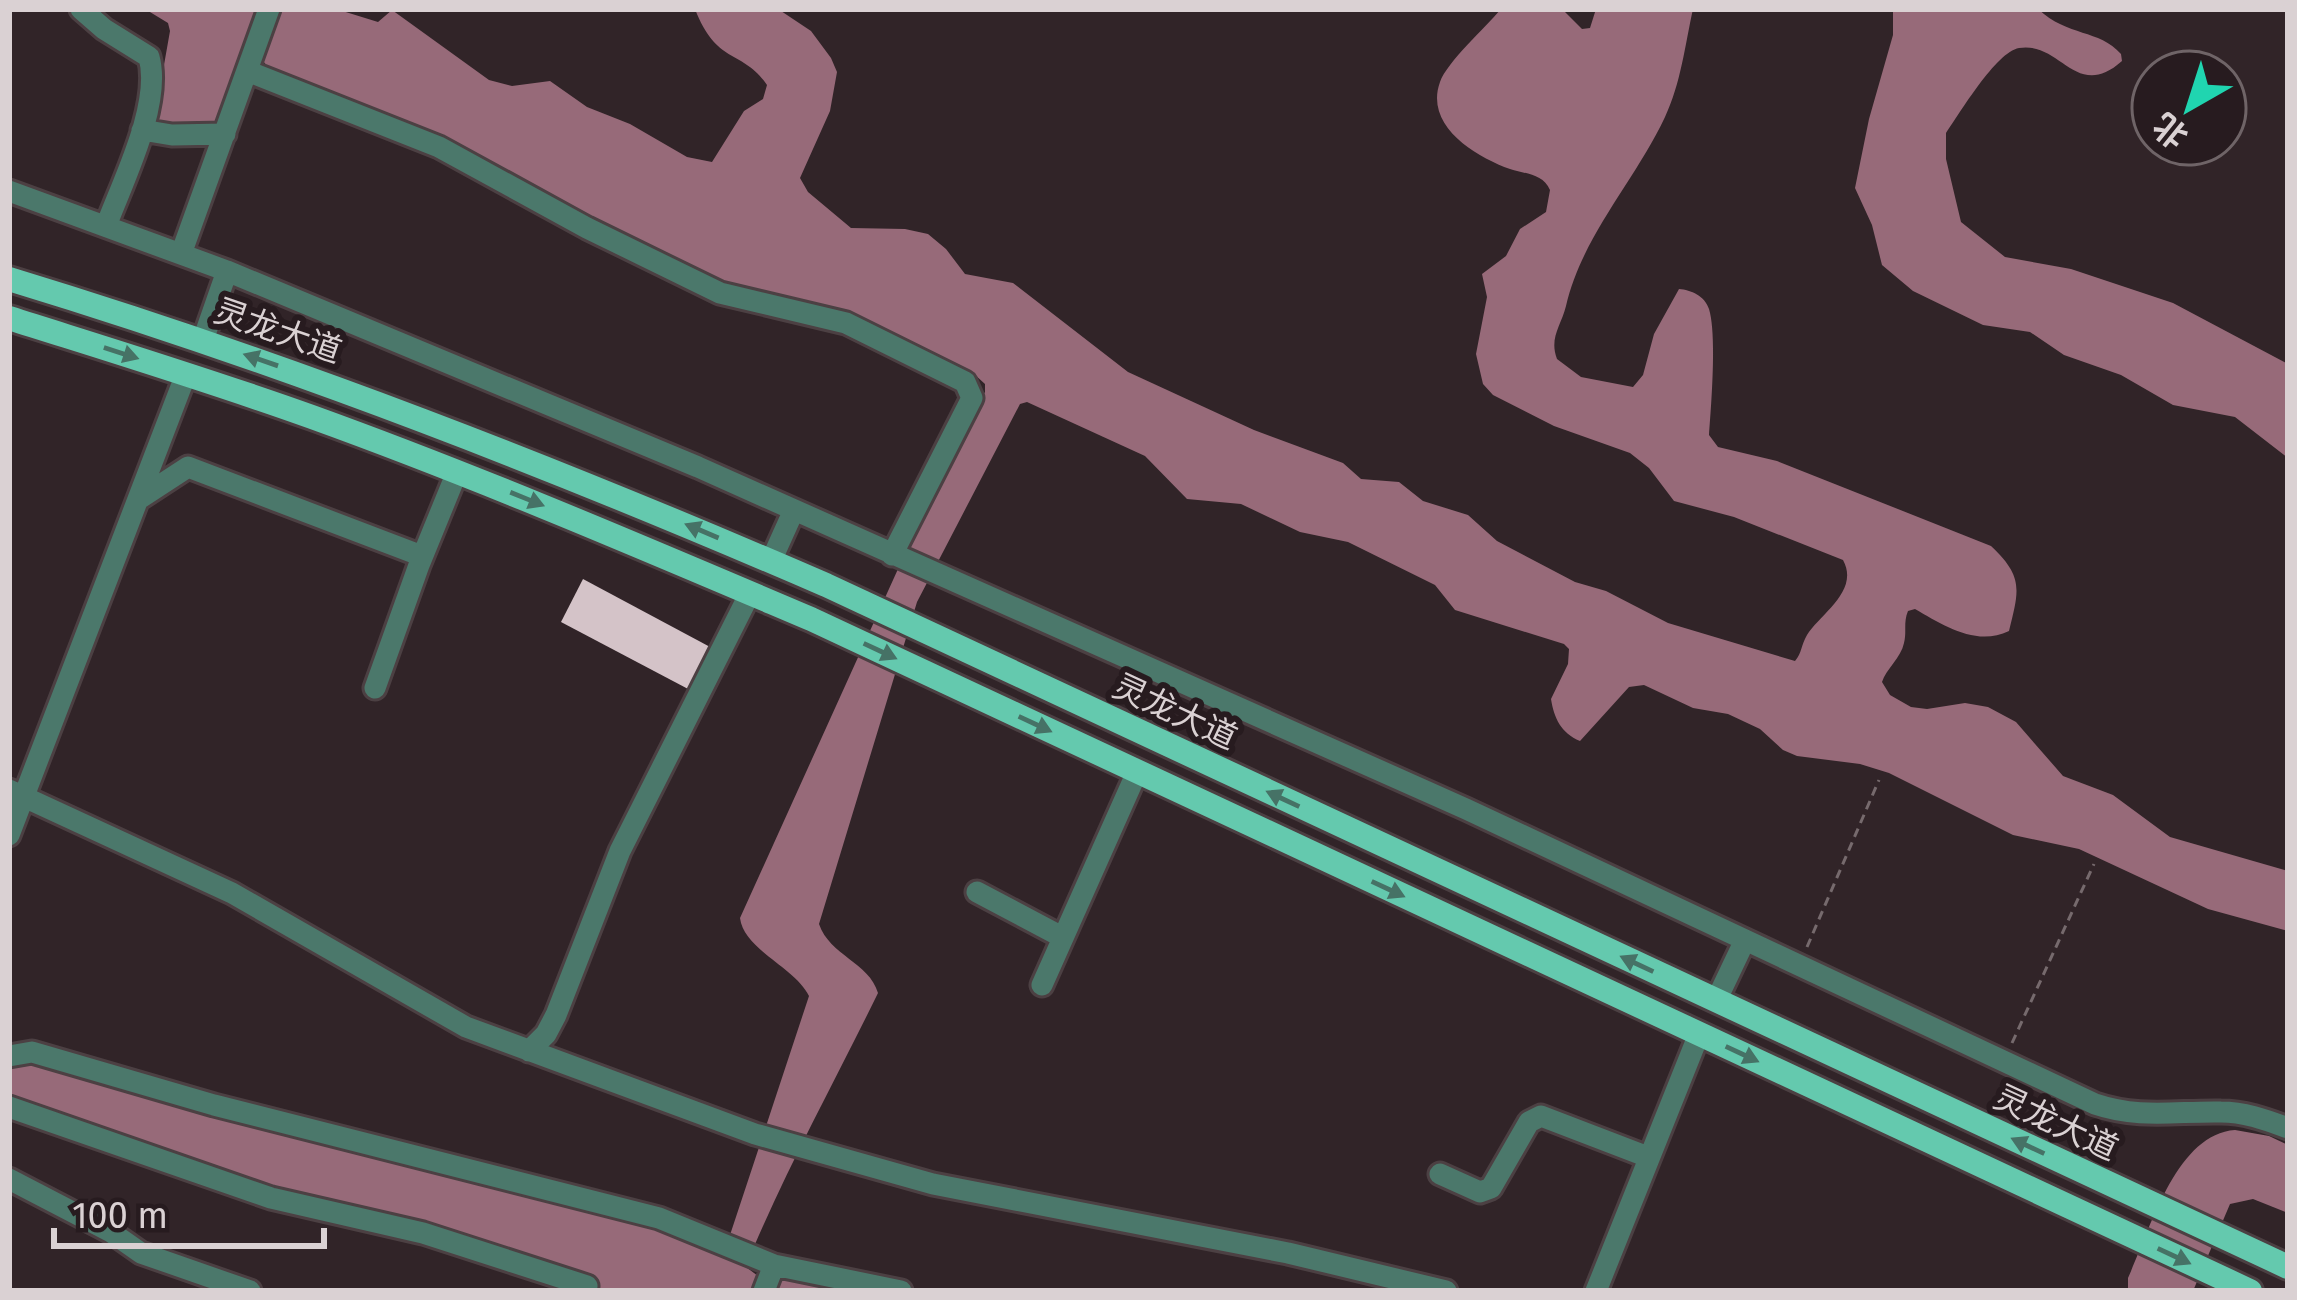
<svg xmlns="http://www.w3.org/2000/svg" width="2297" height="1300" viewBox="0 0 2297 1300" font-family="'Fira Sans','Noto Sans SC',sans-serif">
<style>
.water{fill:#976a79}
.building{fill:#d4c3c8}
.lines{fill:none;stroke-linecap:round;stroke-linejoin:round}
.minor-casing{stroke:#4c4043;stroke-width:27}
.major-casing{stroke:#4c4043;stroke-width:30}
.path{stroke:#766a6d;stroke-width:3;stroke-dasharray:9 6;stroke-linecap:butt}
.minor{stroke:#4b786b;stroke-width:21}
.major{stroke:#64c9ae;stroke-width:24}
.oneway{fill:#467266}
.labels{text-anchor:middle;dominant-baseline:central;stroke-width:12;stroke-linejoin:round;paint-order:stroke}
.street-label{font-size:33px;fill:#dad1d3;stroke:#271b1f}
</style>
<rect width="100%" height="100%" fill="#312428"/>
<path class="water" d="M145,9H336L378,22L392,10L489,80L512,86L550,81L587,107L630,124L687,157L712,162L744,111L763,99L767,85C743,49 717,66 695,9H778L811,31L831,58L837,72L830,111L800,178L808,192L851,228L905,229L928,234L946,249L965,274L1013,283L1128,372L1254,430L1343,463L1361,479L1399,482L1423,501L1468,515L1497,541L1575,582L1606,591L1668,623L1795,661C1802,653 1801,645 1807,635C1820,614 1860,591 1843,560L1734,517L1674,501L1649,468L1630,453L1554,426L1493,395L1483,384L1476,354L1487,297L1482,274L1506,256L1520,229L1546,212L1550,190C1543,174 1526,174 1510,169C1476,157 1424,126 1440,82C1447,62 1486,27 1501,9H1562L1582,29L1590,28L1596,9H1693C1685,45 1681,83 1665,117C1635,181 1582,236 1566,306C1561,326 1549,338 1557,359L1581,377L1633,387L1643,375L1654,334L1679,289C1691,290 1705,296 1709,309C1717,335 1711,407 1709,435L1718,447L1777,461L1991,546C2024,577 2019,590 2009,631C1976,647 1943,625 1915,609L1908,611C1903,623 1907,631 1904,643C1901,658 1886,669 1882,682L1890,695L1911,707L1927,709L1965,703L1988,707L2016,722L2063,776L2113,795L2170,837L2288,871V931L2208,909L2079,849L2013,835L1889,773L1860,764L1797,756L1783,750L1760,729L1728,714L1693,708L1644,685L1629,687L1580,741C1561,733 1554,718 1551,699L1568,664L1569,649L1564,644L1455,610L1435,585L1348,542L1300,532L1241,504L1187,499L1145,456L1027,402L1020,404L917,602L819,924C830,956 869,962 878,993C836,1079 790,1162 753,1249L729,1238L809,996C795,967 744,950 740,918L898,569L985,392V384L974,374L858,321L749,297L271,72L259,55L219,123L174,126L158,122L155,116L170,31L168,23Z
M1893,9H2038C2068,37 2099,29 2121,54L2122,61C2076,102 2061,41 2019,48C1996,52 1960,113 1946,133V159L1961,222L2005,257L2071,269L2173,303L2288,364V458L2235,417L2173,405L2121,375L2064,355L2030,332L1983,325L1913,291L1882,265L1872,225L1855,188L1869,119L1893,35Z
M29,1062L636,1221L734,1258L762,1279L808,1281L855,1291H597L596,1285L254,1187L9,1097V1068Z
M2235,1130L2269,1136L2288,1145V1213L2253,1199L2230,1204L2193,1291H2128V1278C2150,1230 2176,1134 2235,1130Z"/>
<path class="building" d="M583,579L712,648L690,690L561,622Z"/>
<g class="lines">
<g class="minor-casing">
<path id="minor" d="M81,9L104,29L149,57C162,104 123,181 106,226
M247,71L439,147L587,228L720,293L846,323L965,382L972,398L892,555
M142,130L172,135L225,134
M9,191L227,271L698,467L1466,809L2095,1104C2139,1119 2176,1111 2221,1112C2245,1112 2266,1120 2288,1128
M181,254L269,9
M203,340L227,271
M139,499L188,467L422,556
M771,561L794,510
M375,688L419,565L457,472
M9,790L232,893L466,1027L755,1134L933,1184L1288,1253L1446,1291
M9,835L186,374
M977,892L1062,937
M1042,985L1137,772
M1716,1001L1745,940
M529,1051L546,1034L556,1015L620,851L750,593
M9,1056L32,1052L214,1105L659,1218L774,1265L901,1291
M9,1107L271,1198L423,1233L587,1286
M1440,1174L1480,1192L1491,1188L1529,1122L1541,1116L1648,1157
M9,1179L111,1232L141,1253L250,1291
M764,1291L774,1265
M1596,1291L1699,1034"/>
</g>
<g class="major-casing">
<path id="major" d="M9,279C292,365 555,468 826,585L2288,1267
M9,318C110,350 212,381 312,417C481,478 646,549 811,619L2250,1291"/>
</g>
<path class="path" d="M1807,947L1879,780
M2012,1043L2094,864"/>
<use href="#minor" class="minor"/>
<use href="#major" class="major"/>
</g>
<defs><path id="oneway-solid" d="M-6-.8H1V-3.2L6.5 0L1 3.2V.8H-6Z" transform="scale(3)"/></defs>
<g class="oneway">
<use href="#oneway-solid" transform="translate(121 353) rotate(18)"/>
<use href="#oneway-solid" transform="translate(261 360) rotate(-161)"/>
<use href="#oneway-solid" transform="translate(527 499) rotate(22)"/>
<use href="#oneway-solid" transform="translate(702 531) rotate(-157)"/>
<use href="#oneway-solid" transform="translate(880 651) rotate(25)"/>
<use href="#oneway-solid" transform="translate(1035 724) rotate(25)"/>
<use href="#oneway-solid" transform="translate(1283 799) rotate(-155)"/>
<use href="#oneway-solid" transform="translate(1388 889) rotate(25)"/>
<use href="#oneway-solid" transform="translate(1637 964) rotate(-155)"/>
<use href="#oneway-solid" transform="translate(1742 1054) rotate(25)"/>
<use href="#oneway-solid" transform="translate(2028 1146) rotate(-155)"/>
<use href="#oneway-solid" transform="translate(2174 1256) rotate(25)"/>
</g>
<g class="labels">
<g class="street-label">
<text transform="translate(278 331) rotate(19)">灵龙大道</text>
<text transform="translate(1175 712) rotate(25)">灵龙大道</text>
<text transform="translate(2056 1123) rotate(25)">灵龙大道</text>
</g>
</g>
<rect width="2297" height="1300" fill="none" stroke="#dad1d3" stroke-width="24"/>
<g transform="translate(2189 108) rotate(219)"><circle r="57" fill="#271b1f" stroke="#6f6467" stroke-width="3"/>
<path d="M0-9L21 45L0 30L-21 45Z" fill="#20d5b0"/>
<text y="-18" font-size="33" font-weight="bold" text-anchor="middle" fill="#dad1d3">北</text>
</g>
<path d="M54 1228v18h270v-18" fill="none" stroke="#dad1d3" stroke-width="6"/>
<text x="72" y="1228" font-size="36" fill="#dad1d3" stroke="#271b1f" stroke-width="9" paint-order="stroke">100 m</text>
</svg>
